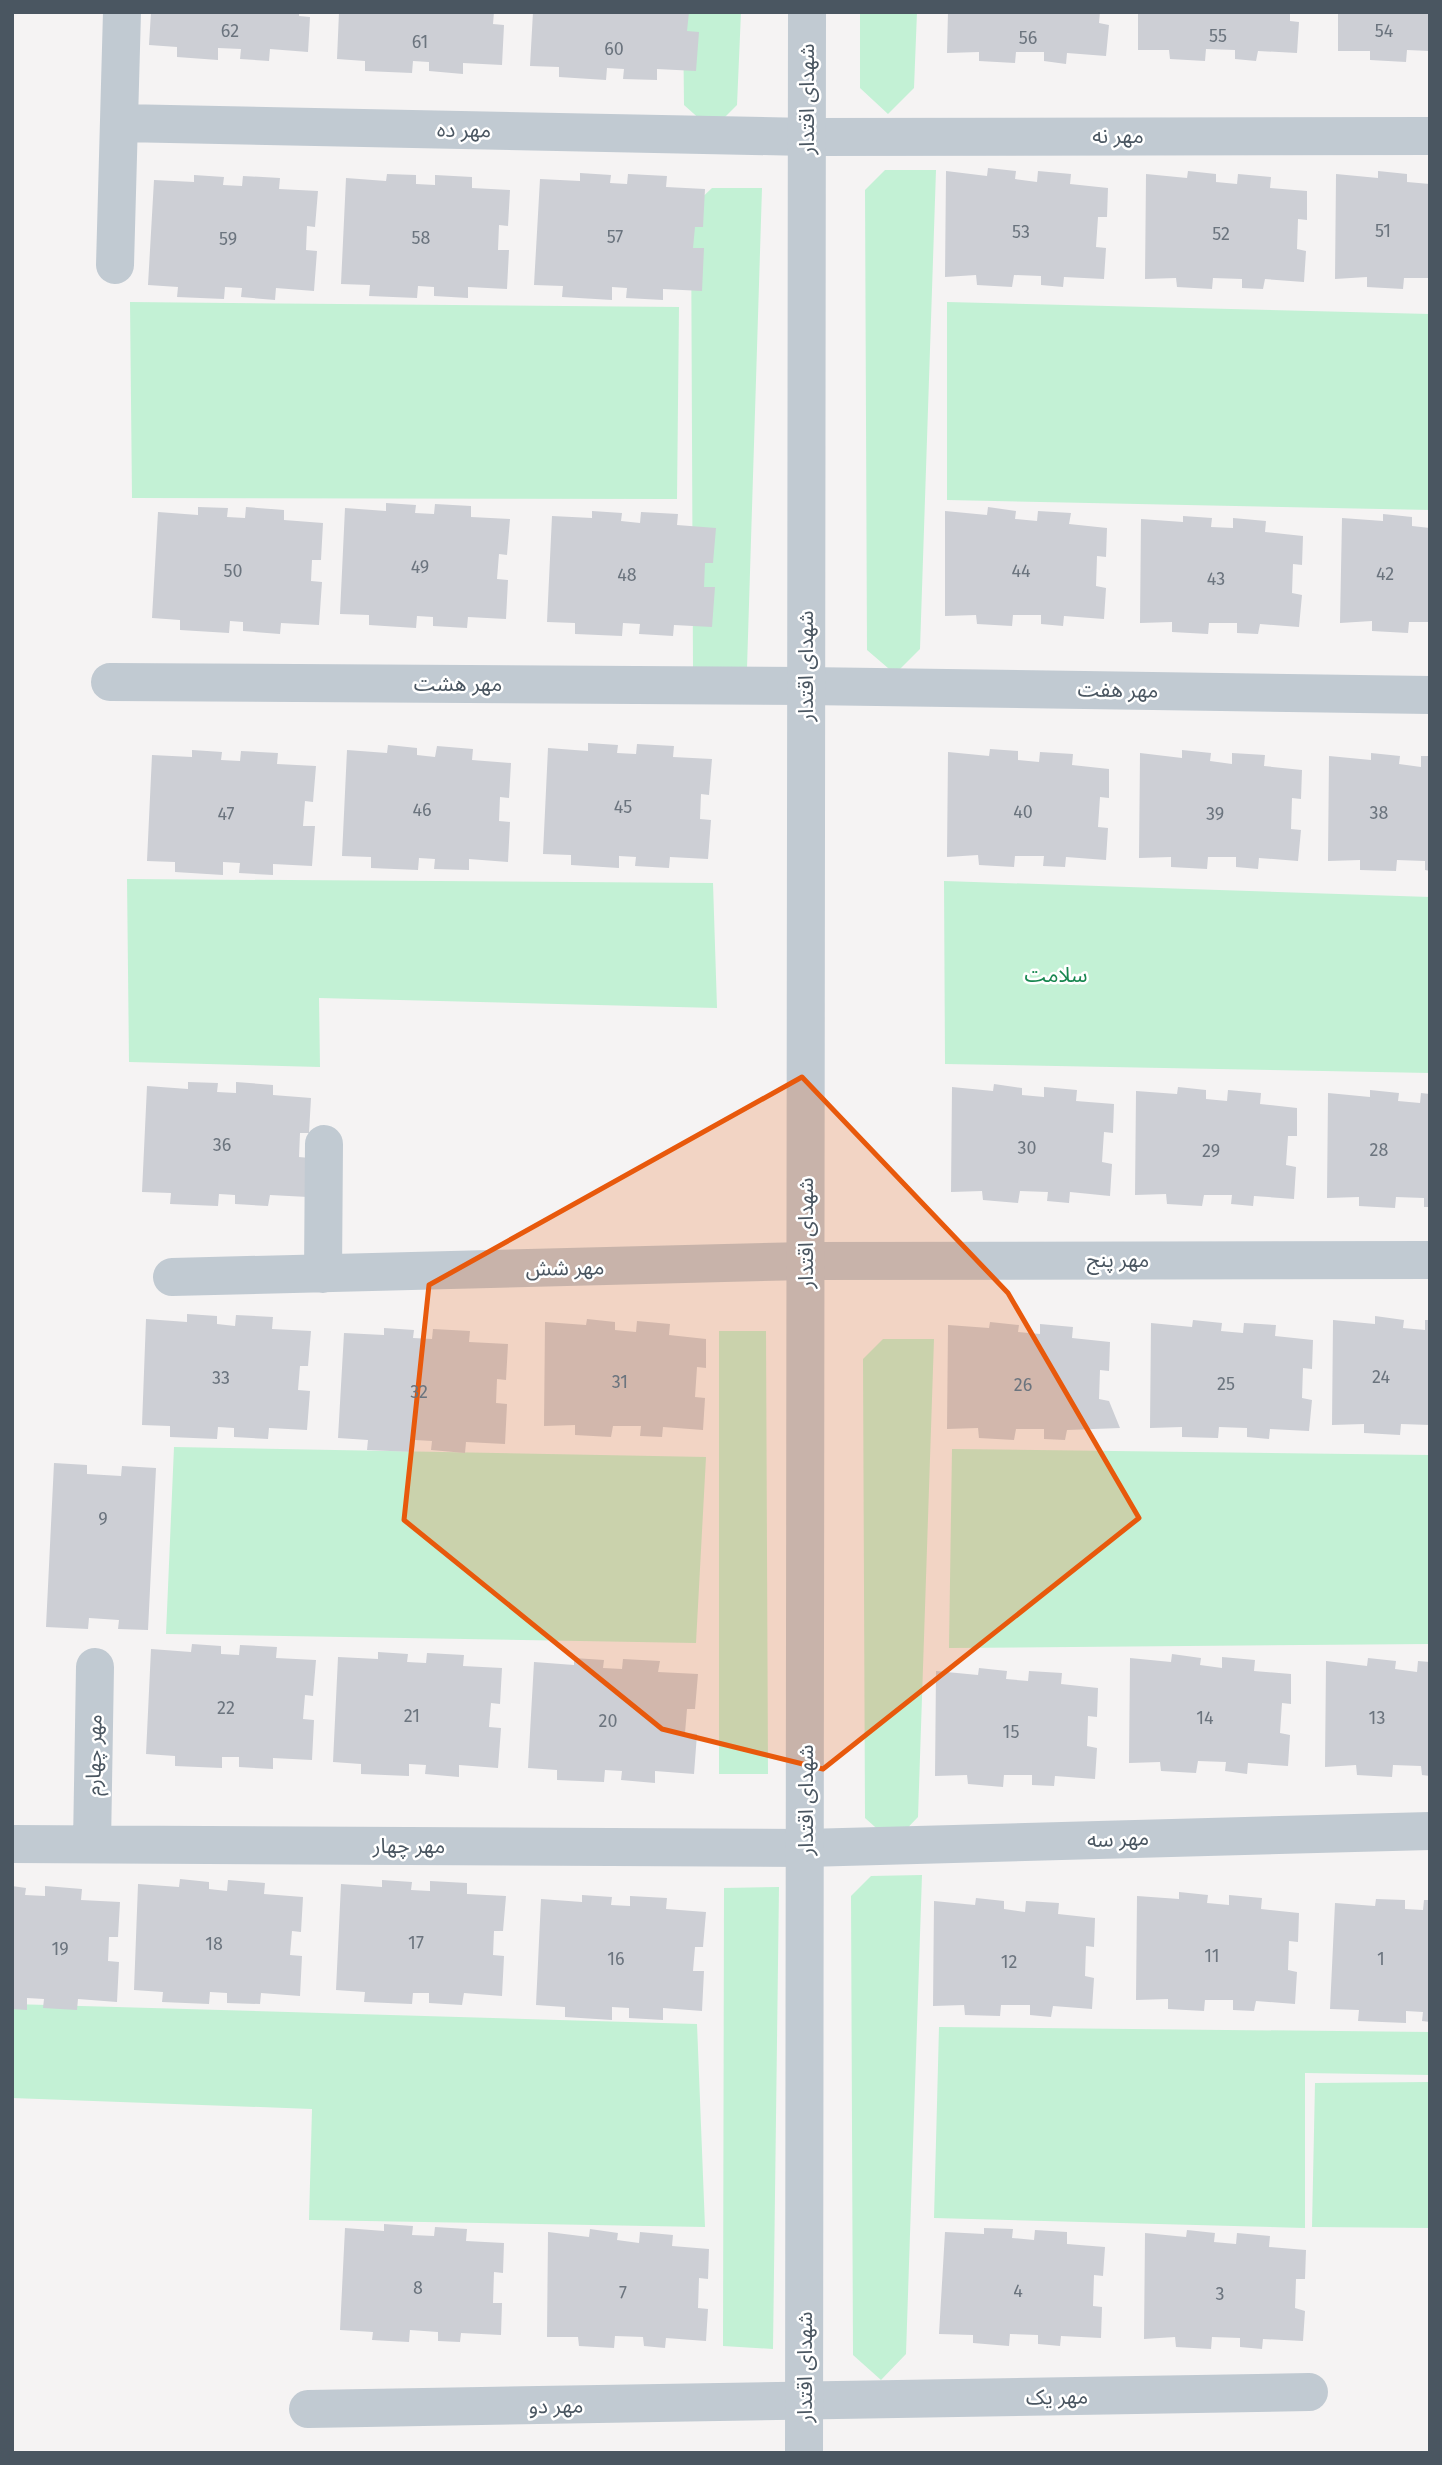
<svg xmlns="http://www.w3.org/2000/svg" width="1442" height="2465" viewBox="0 0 1442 2465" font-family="'Fira Sans','Noto Sans Arabic',sans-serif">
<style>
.green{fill:#c3f1d5}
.building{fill:#cdcfd5}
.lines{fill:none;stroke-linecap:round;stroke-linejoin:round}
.minor{stroke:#c1cad2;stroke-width:38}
.tertiary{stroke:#c1cad2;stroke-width:38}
.marked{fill:#e8590c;fill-opacity:0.2;stroke:#e8590c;stroke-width:5;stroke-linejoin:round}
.labels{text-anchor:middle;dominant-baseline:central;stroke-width:5;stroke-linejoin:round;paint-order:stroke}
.number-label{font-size:18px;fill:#6b747e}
.street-label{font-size:21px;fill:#4a5661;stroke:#fff}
.park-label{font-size:21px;fill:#17864f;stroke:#fff}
</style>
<rect width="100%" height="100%" fill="#f5f3f3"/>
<path class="green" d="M683,12H741L737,105L712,130L684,105Z
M860,12H917L914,88L888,114L860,88Z
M885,170H936L920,649L895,674L867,650L865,190Z
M712,188H762L747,668H693L691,208Z
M130,302L679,307L677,499L132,498Z
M947,302L1430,314V510L947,500Z
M127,879L713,883L717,1008L319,998L320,1067L129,1062Z
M944,881L1430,897V1073L945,1064Z
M719,1331H766L768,1774H719Z
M883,1339H934L918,1817L893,1843L865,1818L863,1359Z
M174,1447L706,1457L696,1643L166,1634Z
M952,1449L1430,1455V1644L949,1648Z
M922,1875L906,2354L881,2380L853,2355L851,1896L871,1876Z
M779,1887L773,2349L723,2346L724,1888Z
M12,2004L697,2024L705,2227L309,2220L312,2109L12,2098Z
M939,2027L1430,2032V2075L1305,2073V2228L934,2218Z
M1430,2082V2228L1312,2227L1315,2083Z"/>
<path class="building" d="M151,12H299V16L310,17L308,52L270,49L269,61L240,59L241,49L218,48V60L177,57V47L149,45Z
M339,12H494L493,24L504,25L502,65L463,63V74L429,71V62L413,61L412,73L365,71V61L337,59Z
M533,12H689L687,31L699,32L696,71L657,69V80L623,79L624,69L607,68L606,80L559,77V67L530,66Z
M948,12H1100L1099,23L1109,25L1106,56L1067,53L1066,64L1044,61V52H1016L1015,63L979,61V52L947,53Z
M1138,12H1290V21L1299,22L1297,53L1258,51L1256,61L1235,59V50L1206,49L1205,61L1170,59L1169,50H1138Z
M1338,12H1430V51L1407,50L1406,62L1370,60V51H1338Z
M988,168L1016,171L1015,179L1037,182L1038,171L1071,174L1070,184L1108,188L1107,217H1098L1096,247L1106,248L1104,279L1064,277L1063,287L1041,285V276L1014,275L1012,287L977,285L976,275L945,277L946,171L987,176Z
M1188,171L1216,174V182L1237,184L1238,174L1271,177L1270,188L1307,191V220L1298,219L1297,249L1306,251L1304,282L1265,279L1263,289L1242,288V279L1213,278L1212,289L1177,287L1176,278L1145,279L1146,174L1187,178Z
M1378,171L1407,174V182L1430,184V278H1404L1403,289L1367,287V277L1335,279L1336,174L1378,178Z
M580,173L611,175L610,183L627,184L628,174L667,176L666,187L705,189L703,227H695L693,248H704L702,291L663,289V300L626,298L627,288L612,287V300L562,297L563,286L534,285L540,179L580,181Z
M387,174L416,175V184L435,185V175L472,177V188L510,190L508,226L499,225L498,250H509L507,289L468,287V298L434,296V287L418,286L417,298L369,296L370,285L341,284L346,178L386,181Z
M194,175L224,177L223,185L242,186L243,176L280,178L279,189L318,191L315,227L307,226L306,250L317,251L314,291L276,288L275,300L241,297L242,288L225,287L224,299L177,297L178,287L148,285L154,180L194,182Z
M386,503L416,505L415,513L434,514L435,504L471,506V517L510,519L507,555L499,554L497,579L508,580L506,619L468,617L467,628L433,626V617L417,616L416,628L369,625V615L340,614L345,508L386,511Z
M198,507L228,508L227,517L245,518L246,507L284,510V520L323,523L321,560H312L311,581L322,582L319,625L281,623L280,634L243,631V622L230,621L229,633L180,630V620L152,618L158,512L198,515Z
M988,507L1016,511L1015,519L1037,521L1038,511L1071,513L1069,524L1107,528L1106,557L1097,556L1096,586L1106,588L1104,619L1064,616L1063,626L1041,624V615H1013L1012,626L977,624L976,615L945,616V511L987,515Z
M592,511L622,513L621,521L640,523L641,512L678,514L677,525L716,528L713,563H705L704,587H715L712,627L674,625L673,636L639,634L640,624L623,623L622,636L575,634V623L547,622L552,516L592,518Z
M1383,514L1412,517V526L1430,528V622H1409L1408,633L1372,631V621L1340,623L1342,518L1383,521Z
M1183,516L1212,518L1211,527L1233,528V518L1266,521L1265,532L1303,536L1302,565L1293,564L1292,593L1302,595L1299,627L1260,624L1258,634L1237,633V623H1209L1208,634L1172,632V622L1140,623L1141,519L1183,522Z
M588,743L618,745L617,753L636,754L637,744L674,746L673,757L712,759L709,795L701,794L700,819L711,820L708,859L670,857L669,868L635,866L636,857L619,856V868L571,865V855L543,854L548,748L588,751Z
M388,745L417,748V755L435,757L437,746L473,749L472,760L511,763L509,798L500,797L499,821L510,822L508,862L469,859V870L434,869L435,859L419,858L418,870L371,868V857L342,856L347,750L387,753Z
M990,749L1018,751V760L1039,762L1040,752L1073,754L1072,765L1109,769V798L1100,797L1098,827L1108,828L1106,860L1066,857L1065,867L1043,866L1044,856H1015L1014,867L979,865L978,855L947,857L948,752L989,756Z
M192,750L222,752L221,760L240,761L241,751L278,753L277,764L316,766L313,802L305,801L303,826H315L312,866L273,864V875L239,873L240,863L223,862V875L175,872V862L147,861L152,755L192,757Z
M1182,750L1211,753L1210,761L1232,764V753L1265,755L1264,766L1302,770L1301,799L1292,798L1291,829L1301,830L1298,861L1259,858L1258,869L1236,867V857H1208L1207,869L1171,867V857L1139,858L1140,753L1182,758Z
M1371,753L1400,756L1399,764L1421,767V756H1430V871L1425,870V861L1397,860L1396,871L1360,870V860L1328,861L1329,756L1371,760Z
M188,1082L218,1083L217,1092L236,1093V1082L273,1085V1095L311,1098L309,1133H300L299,1157L310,1158L308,1197L270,1195L268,1206L235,1204V1195L219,1194L218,1206L170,1204L171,1193L142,1192L147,1086L188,1089Z
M994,1084L1022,1088V1095L1044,1097V1087L1077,1090L1076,1101L1114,1104L1113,1133L1104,1132L1102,1162L1112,1164L1110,1196L1070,1192L1069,1203L1047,1201L1048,1192L1020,1191L1018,1203L983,1200L982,1191L951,1192L952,1087L993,1091Z
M1178,1087L1206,1090V1099L1227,1101L1228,1090L1261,1093L1260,1104L1297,1108V1136H1288L1286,1165L1296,1167L1294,1199L1254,1196L1253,1206L1231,1204L1232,1195H1204L1202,1206L1167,1204L1166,1194L1135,1195L1136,1091L1177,1094Z
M1370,1090L1399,1093L1398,1101L1420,1103L1421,1093L1430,1094V1207H1424V1198L1396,1197L1395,1208L1359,1206V1197L1327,1198L1328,1093L1370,1097Z
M187,1314L217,1316V1324L235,1326L236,1315L273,1317L272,1329L311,1331L308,1366H300L298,1390L310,1391L307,1430L269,1428L268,1439L234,1437V1428L218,1427L217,1439L170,1437V1426L142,1425L146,1319L187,1322Z
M1375,1316L1404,1320L1403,1328L1425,1330V1320H1430V1425L1401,1424L1400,1435L1364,1433V1424L1332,1425L1333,1320L1375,1324Z
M587,1319L615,1322V1330L636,1332L637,1321L670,1324L669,1335L706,1339V1368L697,1367L695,1397L705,1398L703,1430L663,1427L662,1437L640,1436L641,1426H613L611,1437L575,1435V1425L544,1426L545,1322L586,1325Z
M1193,1320L1222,1323L1221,1331L1243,1333L1244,1323L1276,1325L1275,1336L1313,1340L1312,1369L1303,1368L1302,1398L1312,1400L1309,1431L1270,1429L1269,1439L1247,1437V1428L1219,1427L1218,1438L1182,1437V1427L1150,1428L1151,1323L1192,1327Z
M990,1322L1019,1325L1018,1332L1040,1334V1324L1073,1327L1072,1338L1110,1342L1109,1371L1100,1370L1099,1399L1109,1401L1120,1428L1067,1430L1065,1440L1044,1439V1429H1016L1014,1440L979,1438L978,1428L947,1429L948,1325L989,1328Z
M384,1328L414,1330L413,1338L432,1339L433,1329L470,1331L469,1342L508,1344L506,1380L497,1379L496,1403L507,1404L505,1444L466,1442L465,1453L431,1450L432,1441L415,1440L414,1452L367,1450L368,1440L338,1438L344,1333L384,1335Z
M54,1463L87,1465V1474L121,1476L122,1466L156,1468L148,1630L118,1629L119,1620L89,1618L88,1629L46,1627Z
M192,1644L221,1646V1654L239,1655L240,1645L277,1647L276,1658L316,1660L313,1696L305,1695L303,1719L314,1720L312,1760L273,1758V1769L239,1767V1757H222V1768L175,1766V1756L146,1754L151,1649L191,1652Z
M378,1652L408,1654L407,1662L426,1663L427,1653L464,1655L463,1666L502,1668L500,1704L491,1703L489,1727L501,1728L498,1768L459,1765V1777L425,1774L426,1765L409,1764V1776L361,1774V1764L333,1762L338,1657L378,1659Z
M1172,1654L1201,1658L1200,1665L1222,1668V1657L1255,1660L1254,1671L1291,1674V1704L1282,1703L1280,1733L1290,1735L1288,1766L1248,1763L1247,1774L1225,1771L1226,1762L1198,1761L1196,1773L1161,1771L1160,1762L1129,1763L1130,1658L1171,1662Z
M574,1658L604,1660L603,1668L622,1669L623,1659L660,1661L658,1672L698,1674L695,1709H687L685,1733L697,1734L694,1774L655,1771V1783L621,1780L622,1771L605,1770L604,1782L557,1780V1770L528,1768L534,1662L574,1665Z
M1368,1658L1396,1661L1395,1669L1417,1672L1418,1661L1430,1662V1776L1422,1775L1421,1766L1393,1765L1392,1777L1357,1775L1356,1765L1325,1767L1326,1661L1367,1666Z
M979,1668L1007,1671L1006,1679L1028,1681L1029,1671L1062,1673L1061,1684L1098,1688L1097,1717L1088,1716L1087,1746L1097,1748L1095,1779L1055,1776L1054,1786L1032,1785V1775H1004L1003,1787L968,1784L967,1775L935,1776L936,1671L978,1675Z
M180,1879L209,1882V1889L227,1891L228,1880L265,1883L264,1894L303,1897L301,1932L292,1931L290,1955L302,1956L300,1996L261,1993L260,2004L227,2003V1993L210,1992L209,2004L162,2002L163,1992L134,1990L138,1884L179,1887Z
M382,1880L412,1882L411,1890L430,1891V1881L467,1883V1894L506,1896L503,1931H494L493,1955L504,1956L502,1996L464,1993L462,2005L429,2003V1993H413L412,2004L364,2002L365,1992L336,1990L341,1884L382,1887Z
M12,1886L26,1888L25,1895L45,1896V1886L82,1889L81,1900L120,1902L118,1937H109L108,1961L119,1962L117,2002L78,1999L77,2010L43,2008L44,1999L27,1998V2010L12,2009Z
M1179,1892L1208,1895L1207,1903L1229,1905V1895L1262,1898L1261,1909L1299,1913L1298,1942L1289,1941L1288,1970L1297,1972L1295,2004L1256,2001L1254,2011L1233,2010V2000H1205L1204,2011L1168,2009V1999L1136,2000L1137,1896L1179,1899Z
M582,1895L612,1897L611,1905L630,1906V1896L667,1898L666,1909L706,1912L703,1947H695L693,1971H704L702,2011L663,2008V2020L629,2018V2008L612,2007V2020L565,2017V2007L536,2005L541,1899L582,1902Z
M976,1898L1004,1901V1909L1025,1912L1026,1901L1059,1903L1058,1914L1095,1918L1094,1947L1086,1946L1085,1976L1094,1978L1092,2009L1053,2006L1051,2017L1030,2015V2005H1001L1000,2016L965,2015L964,2005L933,2006L934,1901L975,1905Z
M1376,1899L1405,1900V1909L1423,1910L1424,1900H1430V2022L1422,2021L1423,2012L1406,2011V2023L1358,2021L1359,2010L1330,2009L1335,1903L1375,1906Z
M384,2224L413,2226L412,2235L434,2236L435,2227L467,2229L466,2241L504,2243L503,2273L494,2272L493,2303H502L501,2335L461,2333L460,2342L438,2341V2332L410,2330L409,2342L372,2340L373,2332L340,2330L345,2228L384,2231Z
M984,2228L1013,2229L1012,2238L1034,2240L1035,2230L1067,2232V2244L1105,2247L1103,2276L1094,2275L1093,2306L1102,2307L1101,2338L1061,2336L1060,2346L1038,2344V2335L1010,2334L1009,2346L973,2343V2335L939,2334L945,2232L984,2234Z
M590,2229L618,2233L617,2240L639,2243L640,2232L673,2235L672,2246L709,2249L708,2279L699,2278L698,2308L708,2309L706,2341L666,2338L665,2348L644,2346L643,2337L615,2336L614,2348L579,2346L578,2337H547L548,2232L589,2237Z
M1187,2230L1215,2233L1214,2242L1236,2244L1237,2233L1270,2236L1269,2247L1306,2250L1305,2279H1296L1295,2308L1305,2311L1303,2341L1263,2339L1262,2349L1240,2347V2338L1212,2337L1211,2349L1176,2347L1175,2337L1144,2339L1145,2233L1186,2237Z"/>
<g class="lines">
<path class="minor" d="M121,123L807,137L1430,136
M115,265L122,12
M110,682L806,686L1430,695
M323,1274L324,1144
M172,1277L806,1261L1430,1260
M12,1844L806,1848L1430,1831
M92,1844L95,1667
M308,2409L1309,2392"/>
<path class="tertiary" d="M804,2453L807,12"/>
</g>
<path class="marked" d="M802,1077L1008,1293L1139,1518L823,1769L662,1729L404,1520L429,1285Z"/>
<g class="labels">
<g class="number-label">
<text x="230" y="31">62</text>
<text x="1384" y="31">54</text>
<text x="1218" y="36">55</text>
<text x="1028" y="38">56</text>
<text x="420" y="42">61</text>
<text x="614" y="49">60</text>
<text x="1383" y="231">51</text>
<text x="1021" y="232">53</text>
<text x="1221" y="234">52</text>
<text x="615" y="237">57</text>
<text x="421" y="238">58</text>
<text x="228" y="239">59</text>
<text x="420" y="567">49</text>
<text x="233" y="571">50</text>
<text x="1021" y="571">44</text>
<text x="1385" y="574">42</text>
<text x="627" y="575">48</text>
<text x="1216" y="579">43</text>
<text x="623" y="807">45</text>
<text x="422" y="810">46</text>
<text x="1023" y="812">40</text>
<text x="1379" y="813">38</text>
<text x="226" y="814">47</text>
<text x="1215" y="814">39</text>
<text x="222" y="1145">36</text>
<text x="1027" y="1148">30</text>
<text x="1379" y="1150">28</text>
<text x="1211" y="1151">29</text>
<text x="1381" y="1377">24</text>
<text x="221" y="1378">33</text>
<text x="620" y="1382">31</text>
<text x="1226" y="1384">25</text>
<text x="1023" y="1385">26</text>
<text x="419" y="1392">32</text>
<text x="103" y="1519">9</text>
<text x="226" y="1708">22</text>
<text x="412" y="1716">21</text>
<text x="1205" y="1718">14</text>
<text x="1377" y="1718">13</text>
<text x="608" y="1721">20</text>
<text x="1011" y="1732">15</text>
<text x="416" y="1943">17</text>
<text x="214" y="1944">18</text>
<text x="60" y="1949">19</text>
<text x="1212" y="1956">11</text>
<text x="616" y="1959">16</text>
<text x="1381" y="1959">1</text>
<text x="1009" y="1962">12</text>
<text x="418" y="2288">8</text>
<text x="1018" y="2291">4</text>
<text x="623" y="2293">7</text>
<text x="1220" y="2294">3</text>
</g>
<g class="street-label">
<text transform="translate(807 99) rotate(-90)">شهدای اقتدار</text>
<text transform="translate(464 130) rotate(1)">مهر ده</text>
<text x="1118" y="136">مهر نه</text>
<text transform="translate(806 666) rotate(-90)">شهدای اقتدار</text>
<text x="458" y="684">مهر هشت</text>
<text transform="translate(1118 690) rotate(1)">مهر هفت</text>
<text transform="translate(806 1233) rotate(-90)">شهدای اقتدار</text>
<text x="1118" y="1260">مهر پنج</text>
<text transform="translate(565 1268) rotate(-1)">مهر شش</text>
<text transform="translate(94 1755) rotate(-89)">مهر چهارم</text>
<text transform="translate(806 1800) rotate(-90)">شهدای اقتدار</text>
<text transform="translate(1118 1839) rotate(-2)">مهر سه</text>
<text x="409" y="1846">مهر چهار</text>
<text transform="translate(805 2367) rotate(-90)">شهدای اقتدار</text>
<text transform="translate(1057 2397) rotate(-1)">مهر یک</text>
<text transform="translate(556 2406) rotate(-1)">مهر دو</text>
</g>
<g class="park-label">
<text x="1056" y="975">سلامت</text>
</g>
</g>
<rect width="1442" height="2465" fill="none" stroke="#4a5661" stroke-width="28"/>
</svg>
